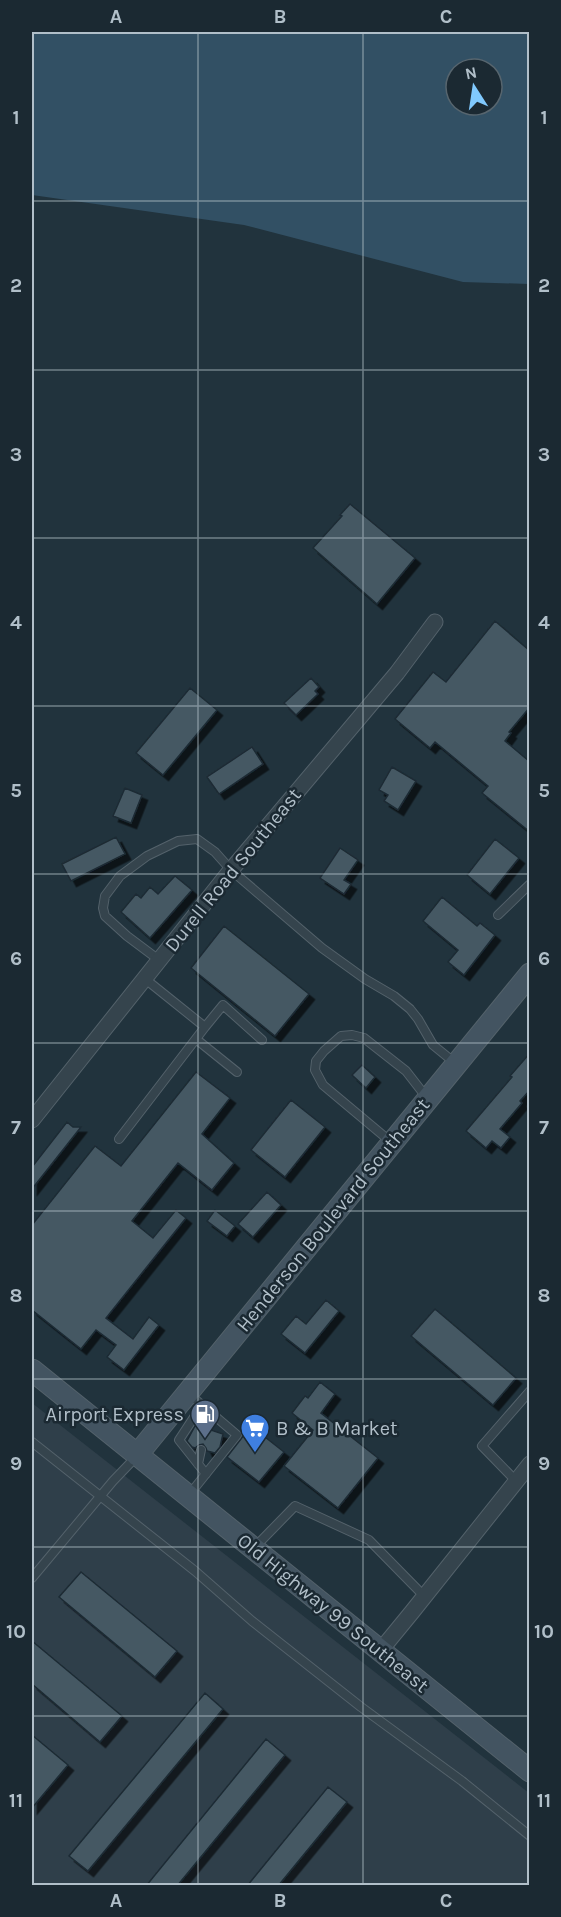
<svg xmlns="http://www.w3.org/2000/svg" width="561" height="1917" viewBox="0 0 561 1917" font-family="Karla,sans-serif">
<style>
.airport{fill:#2f3f4a}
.water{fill:#325064;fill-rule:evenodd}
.building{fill:#455964;stroke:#1d2b34;stroke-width:1.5;filter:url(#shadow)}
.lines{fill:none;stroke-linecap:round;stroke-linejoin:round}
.lane-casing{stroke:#54626b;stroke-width:10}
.street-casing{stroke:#54626b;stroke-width:17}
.secondary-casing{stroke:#54626b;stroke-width:23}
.lane{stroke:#35444d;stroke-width:8}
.street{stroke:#35444d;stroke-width:15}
.secondary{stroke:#435461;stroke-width:21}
.grid{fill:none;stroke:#b1bfc9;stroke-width:1.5;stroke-opacity:0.55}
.labels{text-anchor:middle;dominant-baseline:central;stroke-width:5;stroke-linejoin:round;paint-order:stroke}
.street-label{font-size:20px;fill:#b1bfc9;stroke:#1b2932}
.poi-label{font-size:20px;fill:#b1bfc9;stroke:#1b2932;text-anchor:end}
.neatline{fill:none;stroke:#b1bfc9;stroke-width:2}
.grid-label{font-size:20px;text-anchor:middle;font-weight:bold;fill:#b1bfc9}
</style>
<defs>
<filter id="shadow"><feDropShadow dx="5.5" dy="5.5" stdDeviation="0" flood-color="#0009"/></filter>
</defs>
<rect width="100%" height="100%" fill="#21333d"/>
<path class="airport" d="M32,1403L529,1793V1885H32Z"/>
<path class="water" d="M32,32H529V284L463,282L244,225L32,195ZM456,69H492V105H456Z"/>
<path class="building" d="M350,504L415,558L377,604L313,548L342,516L340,515Z
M495,621L530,651V707L509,732L511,733L505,741L530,762V832L482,793L488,786L435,742L430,748L395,719L433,672L446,682Z
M311,678L319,687L315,691L318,694L296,715L284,703Z
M190,688L217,710L163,775L136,753Z
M252,747L263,764L219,794L207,777Z
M392,767L416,781L398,810L384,801L388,795L379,790Z
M125,788L142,795L131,823L113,816Z
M116,837L125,854L71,881L62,864Z
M495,839L519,858L490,894L467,875Z
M340,848L358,860L344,880L351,884L344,894L320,878Z
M175,876L192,890L150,938L121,912L136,894L141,898L150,887L158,894Z
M442,897L477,926L480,923L495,935L464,975L448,962L458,950L423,921Z
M224,926L309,994L275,1036L191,968Z
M530,1053V1090L520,1101L522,1103L500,1129L510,1137L501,1148L492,1141L486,1148L466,1131L512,1077L510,1076Z
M362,1065L375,1077L366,1088L352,1075Z
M196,1072L230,1098L202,1134L234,1163L212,1190L178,1163L132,1221L153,1238L176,1210L186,1218L106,1318L133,1339L149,1317L159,1325L124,1370L107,1357L116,1345L96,1330L81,1349L32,1310V1225L95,1146L121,1166Z
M291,1100L325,1127L285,1177L251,1150Z
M67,1122L73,1127H81L32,1189V1167Z
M267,1192L281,1205L253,1237L238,1224Z
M215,1210L235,1226L227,1236L207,1221Z
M326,1300L339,1311L305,1353L281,1334L296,1316L306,1324Z
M435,1309L516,1378L493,1405L411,1336Z
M320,1382L335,1394L321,1413L378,1458L338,1508L284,1466L313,1430L292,1413L305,1396L308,1398Z
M195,1426L199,1427L200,1431L203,1435L207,1434L211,1430L223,1434L220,1447L215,1453L207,1451L206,1448L203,1444L199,1445L195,1448L192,1447L187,1441Z
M251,1426L284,1452L259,1482L227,1457Z
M81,1572L177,1651L155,1677L59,1597Z
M32,1641L122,1716L100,1742L32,1684Z
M205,1693L223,1709L88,1871L69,1856Z
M32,1735L68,1765L32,1808Z
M266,1739L285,1755L177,1886H146Z
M328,1787L347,1802L278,1886H247Z"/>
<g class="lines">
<g class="lane-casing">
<path id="lane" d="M498,915L530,884
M159,960L127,936L105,916L103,908L105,896L120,876L147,856L178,841L197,839L215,852L231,870L322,948L365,979L394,996L410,1009L418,1019L433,1045L455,1063
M144,978L205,1027L223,1005L262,1040
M196,1039L237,1072
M119,1139L205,1027
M391,1142L323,1085L315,1070L316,1061L324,1051L341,1036L352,1035L364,1038L406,1071L427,1098
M202,1405L179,1440L206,1474
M205,1429L209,1411
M32,1442L195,1571L252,1621L361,1707L462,1781L530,1836
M198,1464L201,1450
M516,1481L482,1446L530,1391
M189,1495L237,1435L189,1394
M254,1548L295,1506L369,1540L425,1597
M32,1578L113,1481L136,1457"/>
</g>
<g class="street-casing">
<path id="street" d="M32,1120L231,870L397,673L435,622
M380,1651L412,1612L530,1464"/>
</g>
<g class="secondary-casing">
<path id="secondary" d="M32,1370L530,1771
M137,1455L530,974"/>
</g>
<use href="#lane" class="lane"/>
<use href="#street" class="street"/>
<use href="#secondary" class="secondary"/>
</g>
<path class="grid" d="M198,32V1886M363,32V1886M32,201H530M32,370H530M32,538H530M32,706H530M32,874H530M32,1043H530M32,1211H530M32,1379H530M32,1547H530M32,1716H530"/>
<defs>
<g id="fuel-pin" transform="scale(1.5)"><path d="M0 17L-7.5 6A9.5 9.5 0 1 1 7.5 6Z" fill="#5c6f8a" stroke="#1b2932"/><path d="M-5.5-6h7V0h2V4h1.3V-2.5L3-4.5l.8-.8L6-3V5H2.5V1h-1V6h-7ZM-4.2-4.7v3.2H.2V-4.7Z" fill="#fff"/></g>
<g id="supermarket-pin" transform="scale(1.5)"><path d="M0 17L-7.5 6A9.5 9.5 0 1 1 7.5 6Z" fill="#3f7fe0" stroke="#1b2932"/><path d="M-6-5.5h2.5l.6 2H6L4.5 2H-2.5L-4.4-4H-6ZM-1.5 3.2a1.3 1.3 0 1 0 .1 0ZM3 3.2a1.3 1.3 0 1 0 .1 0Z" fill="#fff"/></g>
</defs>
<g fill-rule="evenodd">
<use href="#fuel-pin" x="205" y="1414"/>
<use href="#supermarket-pin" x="255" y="1428"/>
</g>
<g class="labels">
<g class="street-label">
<text transform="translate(233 870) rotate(-51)">Durell Road Southeast</text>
<text transform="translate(333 1215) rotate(-51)">Henderson Boulevard Southeast</text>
<text transform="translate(333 1613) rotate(39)">Old Highway 99 Southeast</text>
</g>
<g class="poi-label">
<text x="184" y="1414">Airport Express</text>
<text x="276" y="1428" text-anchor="start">B &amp; B Market</text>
</g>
</g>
<rect width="561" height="1917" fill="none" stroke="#1b2932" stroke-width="66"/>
<g transform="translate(474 87) rotate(348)"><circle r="28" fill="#1b2932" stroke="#57656e" stroke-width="1.5"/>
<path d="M0-4.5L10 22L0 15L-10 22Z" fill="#80c9fe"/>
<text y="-9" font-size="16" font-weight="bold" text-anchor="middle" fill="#b1bfc9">N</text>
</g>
<rect x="33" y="33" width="495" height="1851" class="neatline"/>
<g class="grid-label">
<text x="116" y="23">A</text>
<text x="280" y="23">B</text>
<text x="446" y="23">C</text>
<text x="16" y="124">1</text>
<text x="544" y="124">1</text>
<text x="16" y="292">2</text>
<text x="544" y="292">2</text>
<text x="16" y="461">3</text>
<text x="544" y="461">3</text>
<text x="16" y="629">4</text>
<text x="544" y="629">4</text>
<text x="16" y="797">5</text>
<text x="544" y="797">5</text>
<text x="16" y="965">6</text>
<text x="544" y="965">6</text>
<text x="16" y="1134">7</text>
<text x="544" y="1134">7</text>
<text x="16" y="1302">8</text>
<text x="544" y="1302">8</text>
<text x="16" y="1470">9</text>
<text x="544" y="1470">9</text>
<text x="16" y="1638">10</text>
<text x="544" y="1638">10</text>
<text x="16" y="1807">11</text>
<text x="544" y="1807">11</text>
<text x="116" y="1907">A</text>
<text x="280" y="1907">B</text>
<text x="446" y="1907">C</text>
</g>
</svg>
